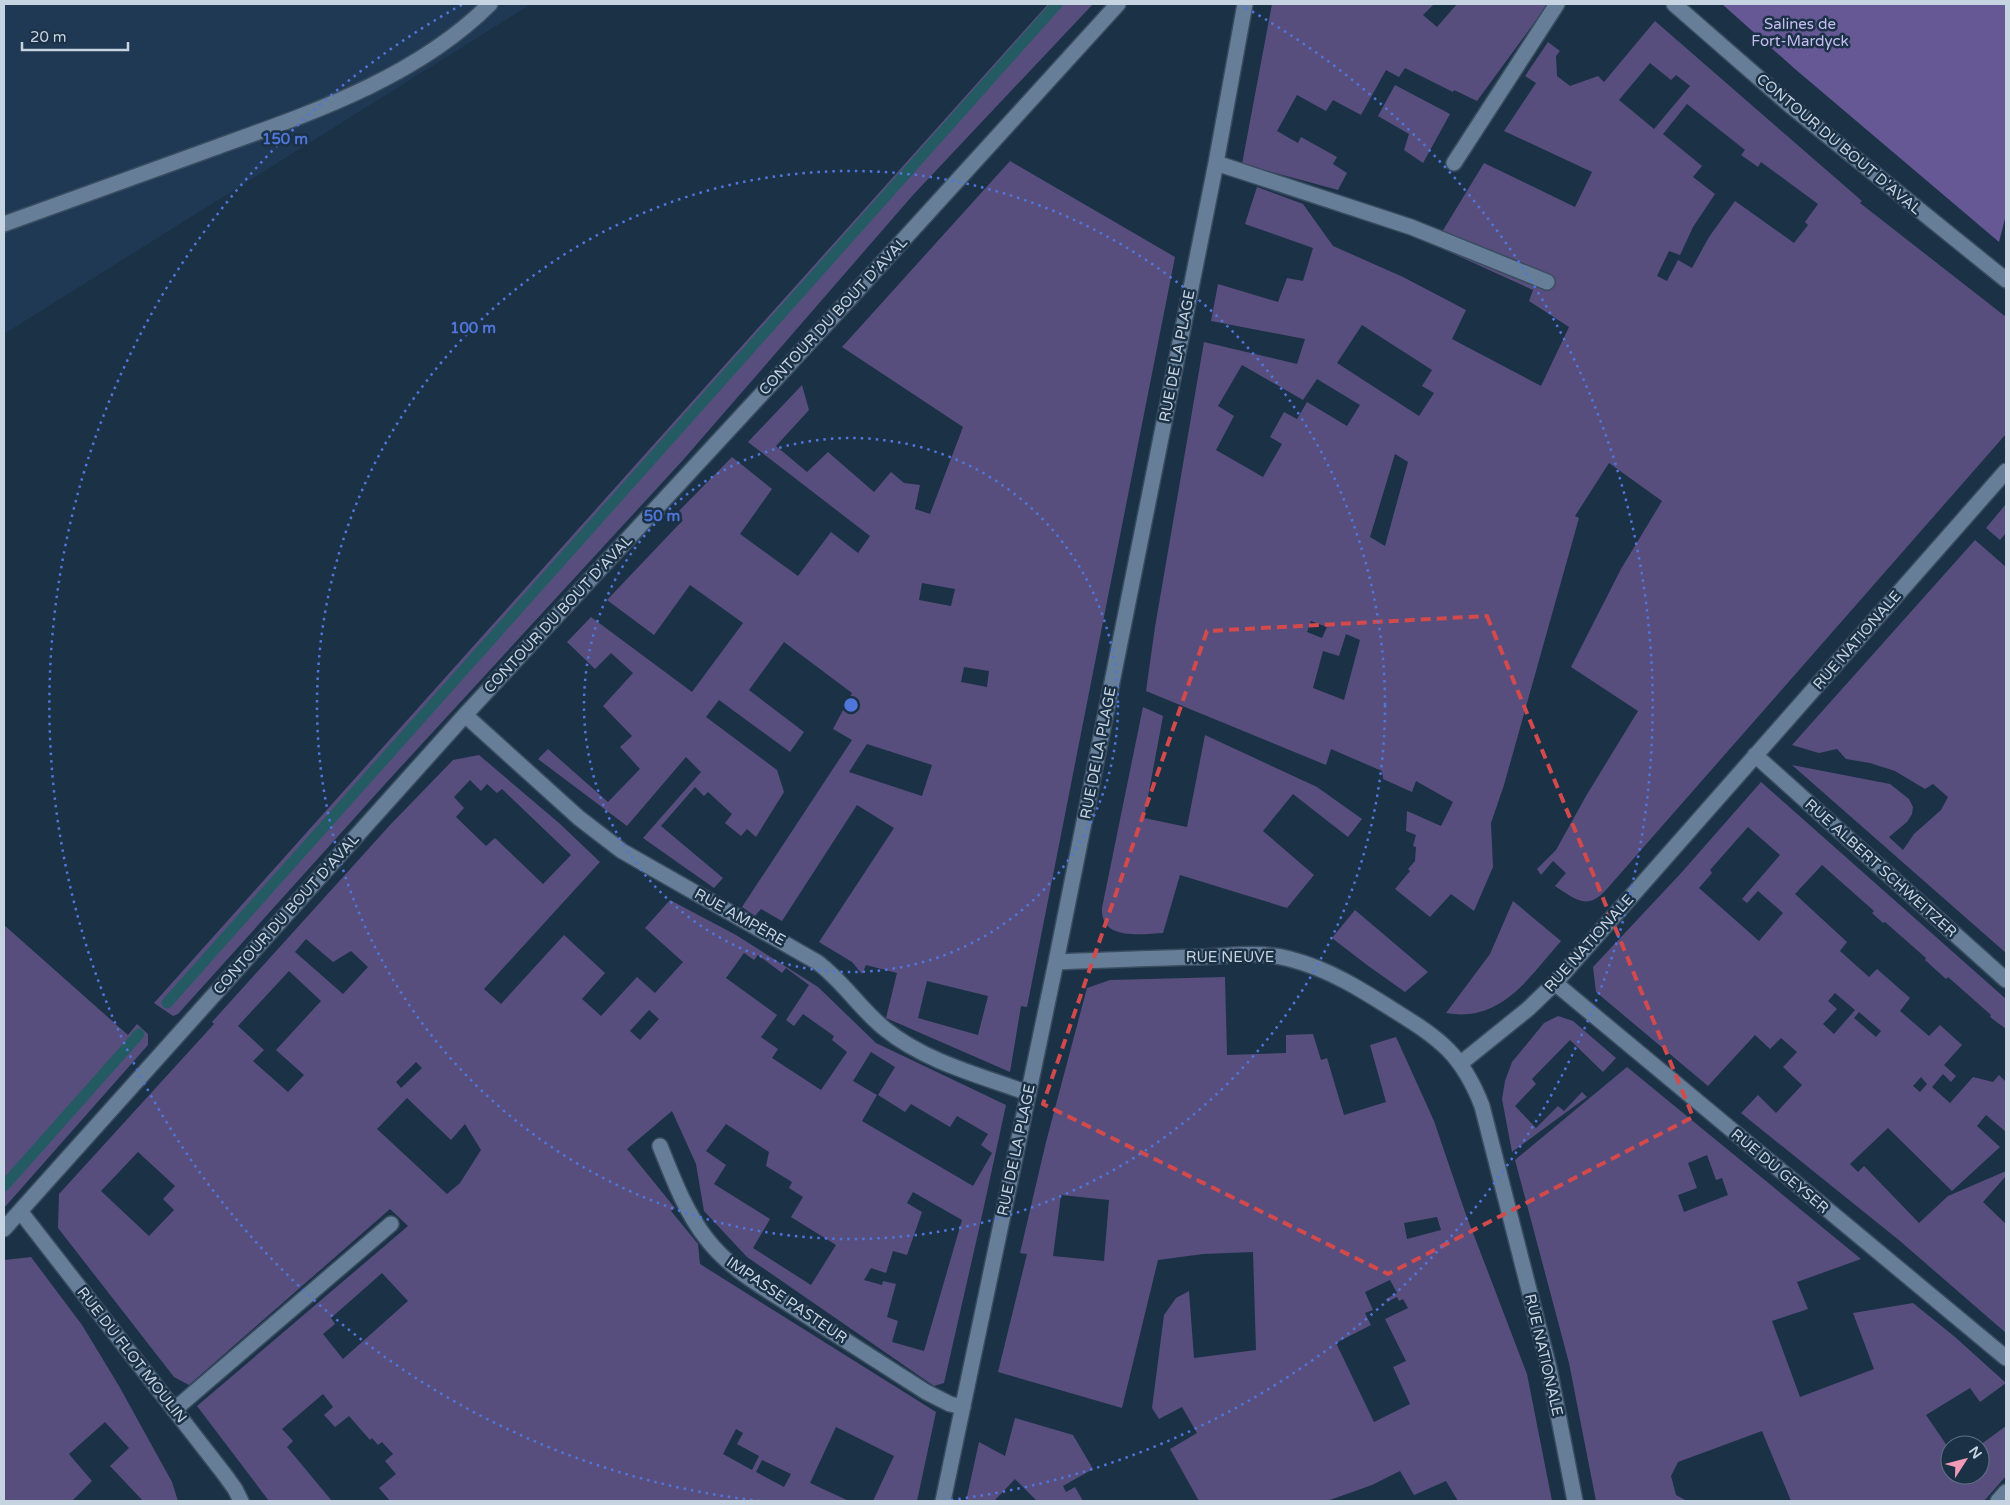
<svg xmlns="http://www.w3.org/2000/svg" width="2010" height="1505" viewBox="0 0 2010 1505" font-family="'Varela Round',sans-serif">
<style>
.built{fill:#1f3954}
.green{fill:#584e7e;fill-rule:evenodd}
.forest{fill:#665795}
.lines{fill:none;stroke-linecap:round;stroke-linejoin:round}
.stream{stroke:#245b62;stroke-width:11}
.minor-casing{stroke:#3a4c5f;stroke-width:18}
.minor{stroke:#667e97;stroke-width:15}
.marked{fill:none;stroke:#d34a4d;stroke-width:4;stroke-dasharray:10 6;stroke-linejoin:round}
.ring{fill:none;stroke:#5076db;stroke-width:2.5;stroke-dasharray:2.5 5}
.labels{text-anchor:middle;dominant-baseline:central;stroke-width:5;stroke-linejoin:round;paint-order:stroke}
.park-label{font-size:15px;fill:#c6bcf2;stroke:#1b3146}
.street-label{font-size:15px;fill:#c6d3e1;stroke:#1b3146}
.centre{fill:#5076db;stroke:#1b3146;stroke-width:2.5}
.ring-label{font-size:15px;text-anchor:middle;font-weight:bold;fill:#5076db;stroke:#1b3146;stroke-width:5;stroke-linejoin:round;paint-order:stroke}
</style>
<rect width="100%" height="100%" fill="#1b3146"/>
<path class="built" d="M4,4H531L4,334Z"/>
<path class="green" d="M1048,4H1093L913,195L683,460L386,783L178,1014L173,1016L154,1003Z
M1272,4H1434L1423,15L1437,27L1457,4H1548L1477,101L1454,90L1453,92L1405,68L1399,77L1386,70L1361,115L1333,100L1326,111L1297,95L1277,131L1298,143L1301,137L1337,157L1333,164L1347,173L1338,190L1242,164Z
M1655,21L1862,201L1860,203L2006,317V434L1606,890C1587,911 1575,899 1555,886L1566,873L1553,861L1541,875L1537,869L1556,850L1586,796L1638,711L1571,667L1621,569L1662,501L1609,463L1575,516L1579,518L1570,550L1504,785L1491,823L1493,867L1474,911L1451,894L1430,917L1395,889L1410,871L1408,869L1415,861L1416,847L1413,846L1416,835L1406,831L1407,811L1441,826L1453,802L1416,781L1412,792L1383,779L1382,771L1331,749L1326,765L1146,691L1155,627L1204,342L1297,364L1305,339L1211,321L1218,284L1278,302L1287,278L1303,281L1313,248L1245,224L1257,187L1303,204L1333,246L1403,277L1466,310L1452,339L1541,386L1569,327L1529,301L1533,290L1434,245L1484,163L1575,207L1592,172L1504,131L1536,83L1525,76L1548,42L1560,51L1556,56L1557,76L1570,86L1598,76L1604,82ZM1650,63L1671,80L1676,75L1690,86L1654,129L1619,100ZM1687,104L1745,150L1741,155L1758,167L1761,162L1818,204L1805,222L1808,225L1794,243L1735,201L1709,237L1692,268L1678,260L1667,281L1657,276L1669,251L1680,255L1693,227L1715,194L1693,177L1702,166L1663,134ZM1362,325L1432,370L1422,386L1434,393L1419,416L1337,363ZM1242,365L1303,400L1317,379L1360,405L1347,426L1307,402L1297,419L1284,412L1270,437L1282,444L1263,477L1216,450L1234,416L1218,406ZM1395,454L1408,462L1385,546L1370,537ZM1311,621L1327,627L1322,638L1307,632ZM1346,634L1360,640L1344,700L1313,688L1323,651L1339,656Z
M1395,85L1450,114L1423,163L1404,150L1409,134L1378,116Z
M1010,161L1175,257L1027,1007L1021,1006L1010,1072L886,1018L897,973L866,965L862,974L852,962L819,942L894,828L857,805L782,921L761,909L755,916L742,907L852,740L833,729L852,693L784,642L749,690L804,732L790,752L719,700L706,717L777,770L784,792L756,837L747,829L741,836L725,823L732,814L708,792L704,796L695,787L661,826L723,878L714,888L643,838L701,772L686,757L627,826L538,759L548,749L608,802L640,769L620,747L632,736L603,706L633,673L611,653L595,669L567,642L591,617L692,692L743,623L690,585L654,635L607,600L683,520L676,514L732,457L772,489L740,534L798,576L831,532L858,553L870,536L748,442L802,385L809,410L776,446L807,472L828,452L874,492L891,472L904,483L920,485L915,509L930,514L963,427L842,347ZM922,583L955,589L951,606L919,600ZM964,667L989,671L987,687L961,682ZM867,744L932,765L922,796L849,772ZM927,981L988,996L978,1035L918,1018Z
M2006,504V533L2000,540L1986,528Z
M1975,540L2006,567V953L1792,765L1890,784L1909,799L1913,807L1912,814L1907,822L1889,837L1903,850L1914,834L1941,810L1948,797L1933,784L1925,789L1895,771L1870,763L1846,759L1837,749L1819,753L1792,745Z
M1143,707L1163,716L1144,818L1187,827L1205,735L1317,787L1362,819L1348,837L1293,794L1263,831L1314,875L1287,908L1180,875L1163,933C1142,934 1100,941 1102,908Z
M479,755L559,823L600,862L484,989L501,1004L564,935L605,973L582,999L601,1016L637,977L655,993L683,962L645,928L670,900L736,935L818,987L876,1043L1006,1105L979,1229L944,1383L934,1386L747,1257L704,1211L696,1164L672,1111L627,1149L675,1208L671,1211L698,1244L700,1264L936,1412L917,1501H873L894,1456L836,1427L810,1483L849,1501H390L379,1488L396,1474L385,1461L393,1454L382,1442L378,1445L372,1438L370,1440L349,1416L335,1427L324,1415L333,1407L323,1394L282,1429L293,1441L287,1447L332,1501H269L197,1406L408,1226L390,1209L189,1385L174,1377L58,1228L59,1194L214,1024L212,1022L390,825L453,760ZM470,780L481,791L487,784L497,793L502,789L571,855L543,884L495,838L486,846L456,817L464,808L454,797ZM306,939L333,962L351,951L368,967L343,994L295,952ZM744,953L754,960L758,955L782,973L786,968L809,985L786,1020L794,1026L803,1014L834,1036L832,1040L847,1052L821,1090L772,1058L778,1049L761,1037L777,1015L726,978ZM289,971L321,1001L276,1050L304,1075L288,1092L253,1061L264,1050L238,1026ZM649,1010L659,1019L640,1040L630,1031ZM871,1052L895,1067L878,1095L905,1112L911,1104L950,1127L957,1116L988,1134L981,1145L992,1153L973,1186L862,1121L877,1095L853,1081ZM416,1062L422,1068L401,1088L396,1082ZM407,1098L451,1140L465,1124L481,1150L460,1183L447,1194L377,1129ZM726,1124L769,1152L766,1166L792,1182L789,1188L803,1197L791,1217L836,1245L811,1285L753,1248L770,1219L714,1184L726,1165L706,1151ZM138,1152L175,1186L163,1199L174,1210L149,1236L101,1191ZM913,1192L962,1220L924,1351L892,1342L898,1321L887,1317L896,1284L883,1281L882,1285L864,1280L871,1268L886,1273L893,1251L907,1255L922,1212L907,1203ZM382,1273L408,1301L343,1359L323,1334L335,1324L331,1318ZM736,1429L743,1433L737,1444L759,1456L752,1470L723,1454ZM762,1460L791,1474L784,1487L756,1472Z
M1761,782L2006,999V1029L1990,1017L1991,1015L1948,977L1946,979L1925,960L1926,958L1885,922L1883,923L1872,913L1874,911L1822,865L1795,894L1847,942L1840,951L1869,977L1877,969L1910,998L1900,1011L1929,1036L1940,1025L1962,1045L1944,1065L1956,1076L1951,1082L1943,1074L1932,1087L1950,1103L1973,1077L1993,1082L1999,1075L2006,1082V1132L1986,1115L1977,1126L2000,1147L1952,1191L1888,1128L1850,1164L1858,1172L1864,1166L1919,1223L1948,1196L2006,1171V1176L1983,1202L2006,1224V1333L1900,1241L1741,1113L1758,1095L1776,1113L1802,1085L1783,1067L1797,1052L1781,1038L1770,1049L1755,1035L1708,1086L1596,992L1593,967L1682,872ZM1748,827L1780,855L1742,899L1747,903L1758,891L1783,913L1759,941L1699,888L1712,873L1710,870ZM1835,993L1855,1010L1834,1034L1823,1024L1837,1009L1828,1001ZM1859,1012L1881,1031L1876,1037L1854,1018ZM1921,1077L1927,1084L1920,1092L1913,1086Z
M1513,901L1561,941C1529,977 1502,1023 1446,1013L1490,954Z
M1355,910L1428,972L1405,992L1367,965L1332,938Z
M4,925L128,1035L137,1024L148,1034V1045L4,1208Z
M1225,977L1227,1055L1286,1053V1035L1313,1034L1321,1060L1327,1058L1344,1115L1386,1102L1370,1045L1396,1037L1434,1121L1465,1212L1527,1374L1552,1501H1458L1446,1481L1414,1495L1400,1471L1372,1485L1327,1501H1199L1170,1449L1197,1433L1182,1407L1159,1419L1152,1408L1164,1315L1176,1298L1189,1291L1194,1358L1256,1350L1253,1252L1203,1254L1158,1260L1122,1408L998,1372L1027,1254L1020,1253L1046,1142L1087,988L1110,980ZM1061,1195L1109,1200L1104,1261L1053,1256ZM1437,1217L1441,1230L1407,1239L1404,1223ZM1390,1280L1397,1293L1386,1299L1387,1302L1397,1297L1399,1301L1403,1299L1408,1308L1385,1319L1406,1361L1393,1367L1410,1404L1374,1422L1336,1343L1371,1325L1365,1313L1373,1310L1365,1292Z
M1558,1016L1573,1021L1616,1058L1603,1072L1570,1040L1532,1079L1536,1084L1515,1106L1536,1128L1558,1106L1564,1111L1582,1092L1587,1097L1512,1152L1502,1099L1505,1081L1512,1062L1544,1023Z
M1627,1067L1861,1259L1797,1282L1808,1309L1772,1321L1800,1397L1874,1369L1853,1313L1913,1303L1955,1337L2006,1383L1980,1402L1970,1388L1926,1415L1950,1450V1475H1980V1445L2006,1426V1476L1984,1501H1791L1762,1431L1678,1462L1671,1476L1676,1495L1687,1501H1596L1569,1363L1515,1160ZM1707,1155L1716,1180L1722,1178L1728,1195L1684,1212L1678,1195L1697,1188L1688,1163Z
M31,1257L82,1325L119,1386L172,1482L178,1501H143L110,1466L129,1448L105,1422L69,1454L92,1481L72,1501H4V1260Z
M1015,1418L1073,1435L1093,1469L1063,1486L1066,1492L1075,1487L1083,1501H1037L1015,1479L994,1501H966L979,1442L1005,1456Z"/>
<path class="forest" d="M1722,4H2006V215L1999,242L1795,69Z"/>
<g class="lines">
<path class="stream" d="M167,1003L1057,4
M4,1186L139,1034"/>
<g class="minor-casing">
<path id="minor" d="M1674,4L1792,107L2006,280
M1216,163L1411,227L1547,282
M1454,163L1557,4
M4,224C74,199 144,173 214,148C311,113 416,78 490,4
M465,715L579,818L622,851L817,962C843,981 860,1009 885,1029C926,1062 979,1075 1028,1093
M1755,755L2006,980
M1056,962C1104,960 1152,958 1200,957C1229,956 1261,951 1290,959C1329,969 1362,990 1395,1011C1440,1039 1462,1054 1482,1106L1549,1368L1575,1501
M1555,983L2006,1358
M1461,1063L1528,1009L1555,983L2006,471
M660,1146C673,1178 685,1211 706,1238C730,1270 768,1290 801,1312C843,1339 884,1365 926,1392L950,1404L963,1407
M20,1211L225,1475L235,1489L241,1501
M4,1229L465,715L844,305L1118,4
M174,1410L391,1224
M943,1501L1056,962L1216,163L1245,4
M1998,1501L2006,1492"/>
</g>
<use href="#minor" class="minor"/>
</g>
<path class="marked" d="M1487,616L1693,1117L1388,1274L1043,1104L1207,631Z"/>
<g class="ring">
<circle cx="851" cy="705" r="267"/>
<circle cx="851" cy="705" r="534"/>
<path d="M760 1501A801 801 0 0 1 463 4M1239 4A801 801 0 0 1 942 1501"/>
</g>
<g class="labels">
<g class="park-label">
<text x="1800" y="24">Salines de<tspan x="1800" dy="17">Fort-Mardyck</tspan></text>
</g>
<g class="street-label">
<text transform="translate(1839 144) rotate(40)">CONTOUR DU BOUT D'AVAL</text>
<text transform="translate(833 316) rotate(-47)">CONTOUR DU BOUT D'AVAL</text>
<text transform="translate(1177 356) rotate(-79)">RUE DE LA PLAGE</text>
<text transform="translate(558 614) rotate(-47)">CONTOUR DU BOUT D'AVAL</text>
<text transform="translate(1857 640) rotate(-49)">RUE NATIONALE</text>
<text transform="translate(1098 753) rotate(-79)">RUE DE LA PLAGE</text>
<text transform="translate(1881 868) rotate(42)">RUE ALBERT SCHWEITZER</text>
<text transform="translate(286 914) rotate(-48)">CONTOUR DU BOUT D'AVAL</text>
<text transform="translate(740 917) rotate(29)">RUE AMPÈRE</text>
<text transform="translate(1589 943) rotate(-48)">RUE NATIONALE</text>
<text x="1230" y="957">RUE NEUVE</text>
<text transform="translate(1016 1150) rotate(-78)">RUE DE LA PLAGE</text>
<text transform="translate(1780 1171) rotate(40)">RUE DU GEYSER</text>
<text transform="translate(787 1300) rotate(34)">IMPASSE PASTEUR</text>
<text transform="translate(132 1355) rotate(52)">RUE DU FLOT MOULIN</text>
<text transform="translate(1544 1355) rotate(77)">RUE NATIONALE</text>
</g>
</g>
<circle cx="851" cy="705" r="8" class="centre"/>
<g class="ring-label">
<text x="285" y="144">150 m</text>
<text x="473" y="333">100 m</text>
<text x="662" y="521">50 m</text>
</g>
<rect width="2010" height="1505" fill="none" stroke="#c6d3e1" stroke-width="10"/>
<g transform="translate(1965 1460) rotate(54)"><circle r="24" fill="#1b3146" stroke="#5f7284"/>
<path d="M0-4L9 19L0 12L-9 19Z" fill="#f09ab7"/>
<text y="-8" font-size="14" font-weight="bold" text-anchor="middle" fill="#c6d3e1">N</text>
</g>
<path d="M22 42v8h106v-8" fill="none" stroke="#c6d3e1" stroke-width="2.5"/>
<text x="30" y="42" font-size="15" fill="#c6d3e1" stroke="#1b3146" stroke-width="4" paint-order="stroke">20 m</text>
</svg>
